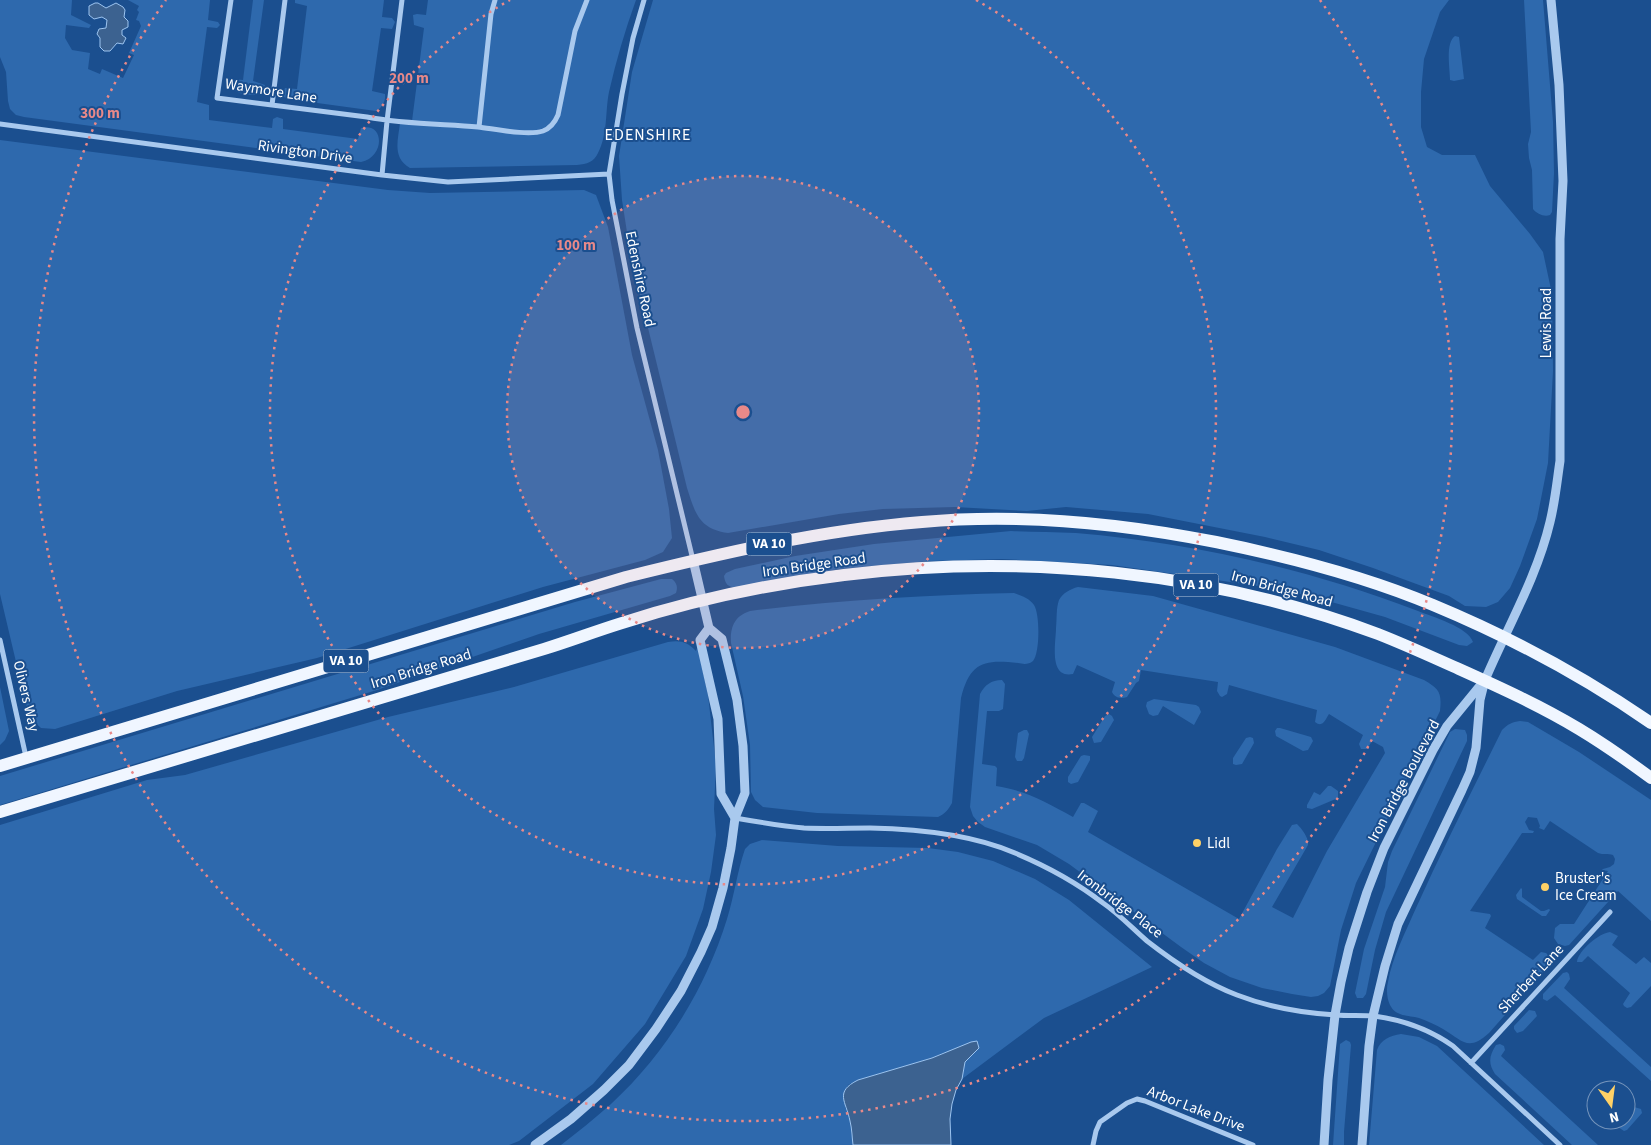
<svg xmlns="http://www.w3.org/2000/svg" width="1651" height="1145" viewBox="0 0 1651 1145" font-family="'Source Sans 3',sans-serif">
<style>
.green{fill:#2e69ad}
.water{fill:#3c6290;stroke:#9cc4f0}
.lines{fill:none;stroke-linecap:round;stroke-linejoin:round}
.minor{stroke:#a9c9ee;stroke-width:5}
.tertiary{stroke:#a9c9ee;stroke-width:9}
.primary{stroke:#f0f6ff;stroke-width:12}
.ring{fill:none;stroke:#e88989;stroke-width:2.5;stroke-dasharray:2.5 5}
.poi-dot{fill:#ffd166;stroke:#1b4f8f;stroke-width:2}
.labels{text-anchor:middle;dominant-baseline:central;stroke-width:4;stroke-linejoin:round;paint-order:stroke}
.shield{fill:#1b4f8f;stroke:#bbcadd;stroke-width:1}
.shield-label{font-size:14px;font-weight:bold;fill:#fff}
.street-label{font-size:15px;fill:#fff;stroke:#1b4f8f}
.poi-label{font-size:15px;fill:#fff;stroke:#1b4f8f;text-anchor:start}
.neighbourhood-label{font-size:16px;letter-spacing:1px;fill:#fff;stroke:#1b4f8f}
.centre{fill:#e88989;stroke:#1b4f8f;stroke-width:2.5}
.ring-label{font-size:15px;text-anchor:middle;font-weight:bold;fill:#e88989;stroke:#1b4f8f;stroke-width:4;stroke-linejoin:round;paint-order:stroke}
</style>
<rect width="100%" height="100%" fill="#1b4f8f"/>
<path class="green" d="M0,0H72L71,15L91,25L89,28L66,25L65,38L72,50L90,53L88,69L100,74L102,69L123,78L134,55L129,53L141,26L139,21L136,20L139,12L137,10L139,6L128,0H210L208,20L218,22L220,25L217,28L207,27L197,102L209,105V120L272,128L273,119L277,117L283,119V129L358,139L361,128C385,122 385,157 361,162L24,117L16,115L10,109L8,101L6,72L0,57Z
M253,0H264L253,81L265,85L263,93C255,97 236,95 231,87L233,79L243,80Z
M295,0H384L382,17L392,18L395,22L392,29L381,28L372,91L385,94C386,101 382,108 376,111L288,99L284,97L283,93L285,88L297,89L307,6L295,3Z
M428,0H636C625,30 616,61 609,92C605,112 608,134 598,153C594,162 587,164 577,165L410,168C392,158 398,140 400,123L412,121L424,28L414,25L413,15L417,14L426,15Z
M653,0H1449L1440,12L1424,59L1421,92V127L1427,147L1442,155H1475L1490,186L1530,234L1543,252L1552,294L1553,371L1548,463L1537,519L1520,566L1510,588L1498,602L1486,607L1465,606L1449,596L1373,568L1319,550L1265,537L1148,514L1066,507L1027,511L955,507L883,509L839,514L728,533C699,529 695,513 687,488L631,258L622,200L619,156L632,72Z
M1524,0H1543L1553,122L1554,173L1552,212L1550,215C1544,217 1537,214 1533,209L1532,170L1529,158L1528,144L1531,132Z
M1455,36L1459,37L1464,79L1454,81L1450,80C1450,69 1445,43 1455,36Z
M0,140L388,190L430,193L584,190L596,195L608,227L632,355L658,450L669,509L672,538L663,552L645,560L543,587L317,658L177,691L55,729L41,728L29,717L0,594Z
M1011,531C1033,532 1054,532 1076,533C1193,543 1309,569 1418,611C1433,617 1468,627 1473,642L1467,646L1459,645L1385,617L1310,596L1265,587L1112,565L1002,559L930,561L839,569L736,588C728,587 725,584 724,576L726,573L735,569L795,556L874,544Z
M661,579H672C677,583 678,587 676,593L670,596L539,634L377,690L0,805V776L575,602Z
M1078,587L1153,596L1335,647L1424,680C1439,689 1442,692 1440,711L1356,883L1341,930L1330,986L1324,993L1318,996L1311,997L1292,994L1262,988L1230,977L1204,963L1181,947L1069,864L1037,845L985,827L978,822L973,816L970,807L980,694C985,685 991,680 1002,680L1005,684L1003,709L999,711H987L982,764L995,766L997,768L996,786C1027,791 1046,802 1073,817L1081,803H1084L1098,811L1088,832L1239,919L1277,849L1292,825L1297,824C1302,829 1309,838 1308,845L1272,907L1293,918L1327,851L1385,753L1383,747L1372,741L1367,749H1361L1359,744L1363,735L1329,714C1325,720 1323,728 1315,722L1317,710L1229,685L1227,694L1222,697L1220,696L1217,691L1218,682L1141,670L1139,681L1136,683L1127,697C1121,699 1115,698 1112,692L1115,682L1077,665L1073,674C1048,679 1056,642 1056,628C1057,619 1056,608 1059,600C1063,593 1070,589 1078,587Z
M1014,593C1022,596 1029,598 1034,605C1040,614 1040,653 1033,661C1028,665 1023,664 1018,663C984,659 970,662 961,698L952,803C948,810 945,814 938,817L817,813L763,807L755,800L751,792L750,745L743,696L731,643C730,628 734,616 750,611C838,600 926,595 1014,593Z
M700,640L701,663L708,695L716,765L714,809L716,835L711,872L703,909L686,956L645,1024L593,1084L519,1141L509,1145H0V825L147,780L185,775L388,717L514,687L668,642C681,640 687,642 696,651Z
M0,687L9,731L5,740L0,745Z
M1154,699L1196,705L1199,707L1201,712L1194,725L1163,706L1158,715L1153,716L1149,714L1146,706L1147,702Z
M1109,714L1112,716L1114,720L1101,742L1094,743L1092,737L1105,716Z
M1520,721L1528,722L1579,752L1651,800V921L1618,891L1569,945L1565,946L1558,944L1554,938L1555,928L1560,924H1574L1608,871L1602,870L1603,869L1610,867L1614,864L1615,859L1613,855C1608,853 1603,855 1598,853L1550,821L1544,830L1539,828L1540,826L1537,818L1528,817L1525,822L1529,830L1534,831L1533,833H1522L1470,911L1490,914L1491,916L1485,928L1533,960L1541,952L1546,953L1552,959L1550,964L1489,1033C1468,1052 1463,1041 1443,1029C1436,1025 1428,1021 1419,1018C1408,1015 1396,1017 1390,1005C1387,999 1386,989 1388,982C1392,958 1406,931 1416,908C1443,848 1473,789 1502,730C1508,724 1512,722 1520,721Z
M1277,728H1280L1311,737L1313,741L1308,750L1303,751L1276,736L1275,731Z
M1455,729L1465,730L1467,735V741L1386,912L1375,950L1366,994L1363,998H1357L1355,993L1364,949L1385,887L1388,862L1392,851L1450,732Z
M1024,730H1027L1029,734L1024,758L1022,761H1017L1015,757L1018,733Z
M1250,737L1253,738L1254,743L1242,764L1236,765L1233,764V758L1246,738Z
M1084,755L1090,756V760L1078,782L1071,784L1068,782V777L1081,756Z
M1328,786H1331L1338,791V798L1312,809L1307,808V805L1314,792L1320,795Z
M762,840L838,846L928,848L958,852L993,861L1035,879L1069,900L1152,967L1044,1018L962,1079L965,1062L979,1048L943,1053L932,1058L858,1080L848,1085L845,1107L850,1119L853,1145H561C578,1132 595,1118 611,1104C665,1054 705,990 727,919C734,897 737,872 745,849L750,844Z
M1521,888L1522,889V897L1541,911H1544L1549,909L1550,910L1546,916H1542L1517,899L1516,895Z
M1610,932L1618,936L1612,945L1636,964L1644,957L1651,963V986L1631,1007L1627,1008L1624,1006L1623,1004L1630,993L1588,956L1582,962H1577C1578,951 1599,933 1610,932Z
M1567,972L1569,974L1570,979L1564,988L1651,1067V1081L1555,995L1547,1001L1543,999V994L1563,973Z
M1529,1010L1535,1011L1537,1016L1523,1031L1517,1033L1514,1029V1026Z
M1401,1034L1419,1037L1437,1046L1544,1145H1369L1377,1050C1381,1039 1390,1036 1401,1034Z
M1346,1040L1350,1042L1351,1045L1344,1132V1145H1333L1340,1044Z
M1500,1044L1504,1046L1505,1050L1501,1056L1598,1145H1572L1495,1074C1488,1063 1489,1056 1496,1045Z
M1634,1107L1641,1109L1642,1113L1627,1130L1624,1131L1618,1127L1619,1123L1622,1120H1626V1116Z"/>
<path class="water" d="M95,3H98L106,8L116,3L123,7L125,10L124,17L128,21V27L122,30V35L126,38L123,44L117,43L110,51H104L100,47V38L97,34L99,29L106,28L107,20L102,17L94,19L89,15V6Z
M977,1041L979,1048L965,1062L962,1079L956,1090L952,1104L950,1119L951,1145H853C852,1137 852,1129 850,1121C846,1101 834,1092 858,1080L932,1058L971,1042Z"/>
<g class="lines">
<path class="minor" d="M231,0L217,98L367,117C403,124 441,124 478,127C495,129 528,136 543,131C551,128 555,122 558,115L575,31L587,0
M644,0L633,38L622,94L609,174L612,200L637,328L693,560
M272,105L285,0
M0,124L382,175L448,182L609,174
M479,127L491,14L495,0
M382,175L387,121L402,0
M0,640L26,757
M735,818C758,822 781,826 804,828C826,829 848,828 870,828C919,829 971,834 1015,853C1046,866 1076,882 1103,903C1119,914 1132,928 1147,941C1174,962 1205,983 1237,995C1268,1007 1302,1013 1336,1015C1348,1016 1362,1015 1374,1016C1404,1020 1429,1029 1453,1046L1560,1145
M1471,1063L1610,912
M1093,1145L1096,1131L1100,1122L1127,1103L1137,1099L1145,1101L1253,1145"/>
<path class="tertiary" d="M709,628L700,640L718,719L721,794L735,818
M535,1145L571,1119L604,1090L629,1065L656,1029L681,991L701,952L712,927L723,888L731,848L735,818L745,793L743,746L737,700L722,639L709,628L693,560
M1324,1145L1328,1080L1335,1015L1341,982L1349,948L1367,892L1384,848L1433,750L1447,726L1483,682
M1362,1145L1369,1046L1373,1016L1385,966L1398,924L1462,790L1470,772L1476,748L1480,700L1485,680C1507,628 1537,577 1550,522C1555,502 1557,481 1560,461V239L1563,181L1559,85L1551,0"/>
<path class="primary" d="M0,766L626,577C723,553 821,530 922,522C1020,513 1120,523 1216,542C1290,557 1364,576 1433,605C1510,637 1583,676 1651,723
M0,812L544,649C570,641 596,631 622,623C693,600 769,584 844,575C1022,553 1210,571 1378,634C1406,645 1432,657 1459,669C1499,687 1541,706 1579,729C1604,744 1628,761 1651,778"/>
</g>
<circle cx="743" cy="412" r="236" fill="#e88989" fill-opacity=".12"/>
<g class="ring">
<circle cx="743" cy="412" r="236"/>
<path d="M976 0A473 473 0 1 1 510 0"/>
<path d="M1320 0A709 709 0 1 1 166 0"/>
</g>
<g class="poi-dot">
<circle cx="1197" cy="843" r="5"/>
<circle cx="1545" cy="887" r="5"/>
</g>
<g class="labels">
<g class="shield">
<rect x="746.5" y="532.5" width="45" height="23" rx="4"/>
<rect x="1173.5" y="573.5" width="45" height="23" rx="4"/>
<rect x="323.5" y="649.5" width="45" height="23" rx="4"/>
</g>
<g class="shield-label">
<text x="769" y="544">VA 10</text>
<text x="1196" y="585">VA 10</text>
<text x="346" y="661">VA 10</text>
</g>
<g class="street-label">
<text transform="translate(271 91) rotate(9)">Waymore Lane</text>
<text transform="translate(305 152) rotate(8)">Rivington Drive</text>
<text transform="translate(640 279) rotate(78)">Edenshire Road</text>
<text transform="translate(1546 323) rotate(-90)">Lewis Road</text>
<text transform="translate(814 565) rotate(-8)">Iron Bridge Road</text>
<text transform="translate(1282 589) rotate(15)">Iron Bridge Road</text>
<text transform="translate(421 669) rotate(-17)">Iron Bridge Road</text>
<text transform="translate(26 696) rotate(77)">Olivers Way</text>
<text transform="translate(1404 781) rotate(-62)">Iron Bridge Boulevard</text>
<text transform="translate(1120 904) rotate(37)">Ironbridge Place</text>
<text transform="translate(1531 979) rotate(-47)">Sherbert Lane</text>
<text transform="translate(1196 1109) rotate(21)">Arbor Lake Drive</text>
</g>
<g class="poi-label">
<text x="1207" y="843">Lidl</text>
<text x="1555" y="878">Bruster's<tspan x="1555" dy="17">Ice Cream</tspan></text>
</g>
<g class="neighbourhood-label">
<text x="648" y="135">EDENSHIRE</text>
</g>
</g>
<circle cx="743" cy="412" r="8" class="centre"/>
<g class="ring-label">
<text x="409" y="83">200 m</text>
<text x="100" y="118">300 m</text>
<text x="576" y="250">100 m</text>
</g>
<g transform="translate(1611 1105) rotate(166)"><circle r="24" fill="#1b4f8f" stroke="#7695bc"/>
<path d="M0-4L9 19L0 12L-9 19Z" fill="#ffd166"/>
<text y="-8" font-size="14" font-weight="bold" text-anchor="middle" fill="#ffffff">N</text>
</g>
</svg>
